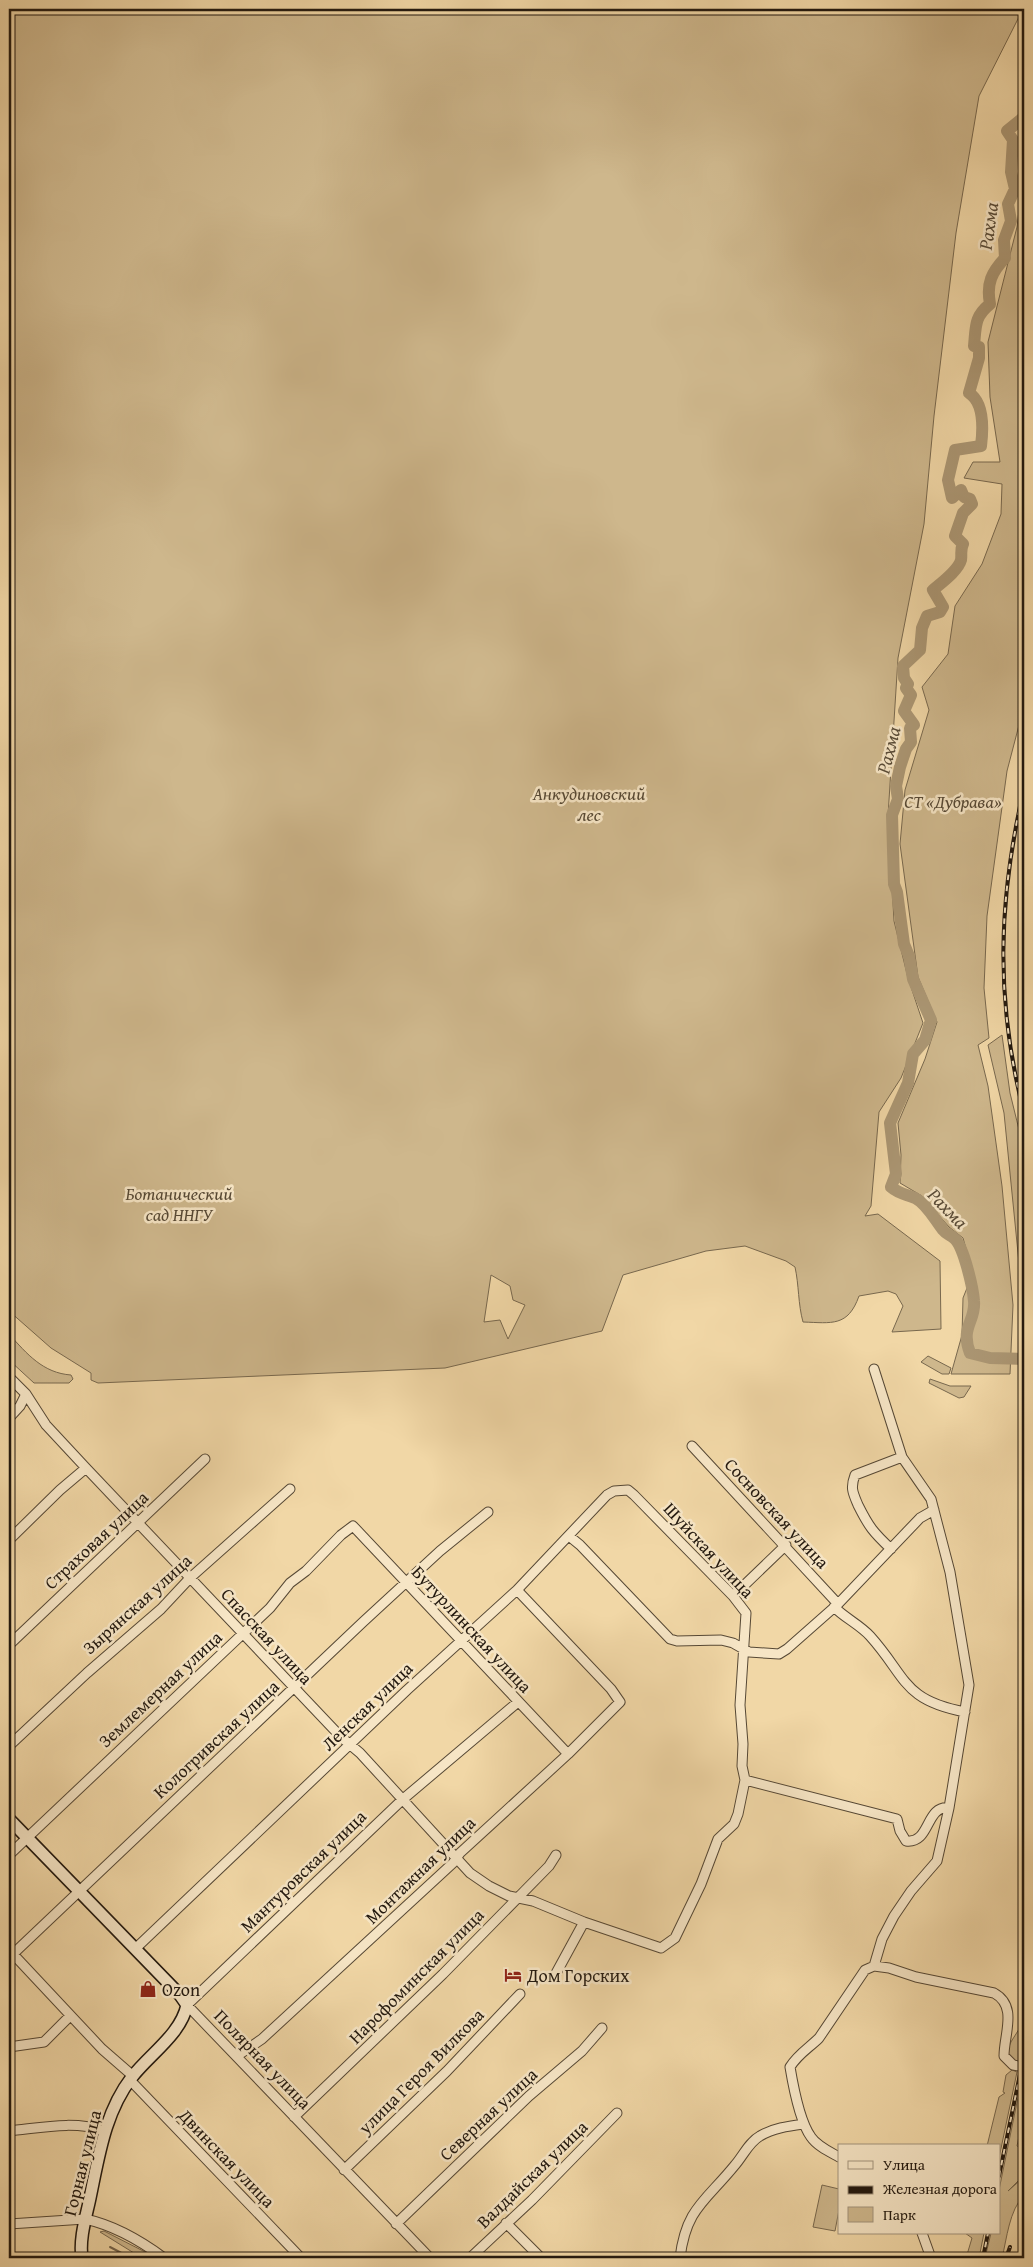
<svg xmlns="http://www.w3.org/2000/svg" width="1033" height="2267" viewBox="0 0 1033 2267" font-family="'Gentium Book Plus',serif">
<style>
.green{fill:#ceb78c;stroke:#78684e;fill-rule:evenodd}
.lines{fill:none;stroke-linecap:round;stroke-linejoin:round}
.stream{stroke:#75644b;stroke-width:2}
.river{stroke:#ab9673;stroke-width:12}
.street-casing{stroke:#564835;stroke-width:11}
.secondary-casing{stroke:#23190f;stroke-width:14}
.street{stroke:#f6e5c5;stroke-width:9}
.secondary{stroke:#f6e5c5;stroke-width:11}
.rail-casing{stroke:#23190f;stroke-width:4}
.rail{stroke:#f6e5c5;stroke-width:2;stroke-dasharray:5.5;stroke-linecap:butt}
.labels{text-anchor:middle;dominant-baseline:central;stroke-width:5;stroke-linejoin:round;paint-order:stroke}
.park-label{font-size:18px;font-style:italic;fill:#564834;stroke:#f6e5c5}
.street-label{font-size:18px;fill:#23190f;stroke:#f6e5c5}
.poi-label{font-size:18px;fill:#23190f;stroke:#f6e5c5;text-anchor:start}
.water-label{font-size:19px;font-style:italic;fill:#594b37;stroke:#f6e5c5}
</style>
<rect width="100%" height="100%" fill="#f1d7a6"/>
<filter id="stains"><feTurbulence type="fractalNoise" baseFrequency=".004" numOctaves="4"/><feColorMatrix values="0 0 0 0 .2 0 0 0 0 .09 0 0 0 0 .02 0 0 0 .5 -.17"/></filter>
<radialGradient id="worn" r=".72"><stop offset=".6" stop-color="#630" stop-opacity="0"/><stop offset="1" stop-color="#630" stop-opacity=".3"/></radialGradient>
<path class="green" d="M9,9H1023L979,96L956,233L934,416L924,524L898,658L888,816L894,921L908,978L923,1023L901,1078L879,1112L871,1206L865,1216L878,1214L940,1261L941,1329L892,1332L903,1306L896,1294L888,1291L859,1296C848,1327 832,1323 803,1322C798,1304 799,1285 795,1267L786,1261L745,1246L706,1251L623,1275L602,1331L445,1368L98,1383L91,1380V1373L51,1348L9,1311ZM491,1275L510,1286L513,1300L525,1305L508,1339L500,1320L484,1322Z
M1024,134V706L1007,771L987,916L984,988L989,1038L978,1045L988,1086L1002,1186L1013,1305L1010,1374H951L962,1335L963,1298L973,1273L963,1238L949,1227L922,1196L900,1183L901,1155L898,1123L925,1059L937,1022L918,977L900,844L905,790L929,710L922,687L948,654L955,606L982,564L1001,514L1002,484L964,478L973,462H1000L990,397L988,342L1017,227L1022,185L1019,136Z
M1024,855V928L1019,921L1023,913L1019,905L1023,889L1021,882L1023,877L1019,871L1022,856Z
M1002,1035L1010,1093L1024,1150V1415L1020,1377L1023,1303L1004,1113L988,1045Z
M9,1334C27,1354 43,1373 71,1375L73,1379L69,1383H34L9,1360Z
M928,1356L951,1368L949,1374H942L921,1362Z
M930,1379L950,1386H971L964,1397L959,1398L929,1383Z
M1024,2009V2046L1020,2063L1012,2062C1002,2050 1013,2040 1019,2029C1023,2024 1023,2015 1024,2009Z
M1012,2070L1017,2072L999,2158V2146H987L999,2097L1005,2093L1003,2092L1006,2075Z
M1023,2073L1024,2112L1017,2146L1024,2150V2175L1008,2191L1024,2177V2195C1009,2211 1007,2238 1002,2258H985L991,2233H999V2190Z
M822,2185L839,2189V2210L835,2231L813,2227Z
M104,2231L153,2256L155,2258H142L100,2232Z
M984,2233L979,2258H966L972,2238L965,2233Z"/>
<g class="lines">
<path class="stream" d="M110,2247L131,2258"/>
<path class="river" d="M1024,117L1007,131L1013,140L1011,172L1015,189L1008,204L1011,221L1004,240L1005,258C992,272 986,283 990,304C974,317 976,326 974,346L979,347V358L969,393C985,403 983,430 981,446L955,450L948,480L952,498L961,490L964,497L970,499L972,504L963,513L955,536L963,544C960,550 962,554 961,560C958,571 941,583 933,590L943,607L940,612L927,616L922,628L920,650L903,666L904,678L908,684L906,688L911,695L904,711L914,725L910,728L911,742L906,749L900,767L896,786L898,799L892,815L894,884L897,892L904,944L909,956L913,979L931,1020L925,1040L913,1054L908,1083L890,1123L896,1174L891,1187C899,1194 906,1194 915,1198C927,1204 935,1220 943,1230C946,1234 951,1235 955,1239C964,1248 973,1288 974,1301C976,1321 960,1327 970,1353L990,1358L1024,1359"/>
<g class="street-casing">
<path id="street" d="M874,1369L902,1457L931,1499L950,1572L969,1685L949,1808L937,1861L911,1891L894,1916L882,1939L874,1966
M9,1377L26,1394L46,1425L86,1468L341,1737L360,1753L470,1873L489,1886L509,1896L533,1901L584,1922L661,1948L675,1938L701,1884L718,1839L734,1824L738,1814L745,1780L742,1766L743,1744L740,1705L746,1613L733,1596L634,1495L628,1490L614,1491L607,1495L517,1590L407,1690L135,1949
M9,1418L20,1406L26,1394
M692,1446L838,1604
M569,1536L580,1545L670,1639L677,1641L721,1640L733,1643L749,1652L779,1654L787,1649L838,1604L920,1518L934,1510
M9,1540L60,1490L86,1468
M891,1549C873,1532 869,1527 858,1505C853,1493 850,1488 855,1475L902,1457
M733,1596L786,1545
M834,1607C845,1618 860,1625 870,1636C907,1677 902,1700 965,1712
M9,1645L205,1459
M9,1746L87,1673L161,1609L190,1578L290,1489
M745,1780L897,1819L900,1831L906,1841C931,1844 925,1805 949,1808
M9,1855L270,1608L290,1583L306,1571L341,1535L353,1526L568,1754
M13,1954L363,1622L440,1551L488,1512
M9,1955L13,1954L102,2049L133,2076
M554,1977L584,1922
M9,2047L44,2042L70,2016
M237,2056L262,2039L453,1863L460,1853L568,1754L620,1702L611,1689L517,1590
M130,2080L301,2258
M294,2117L443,1974L549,1866L556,1855
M9,2131C40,2128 74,2120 104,2131
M839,2157C830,2152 817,2146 811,2137C800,2122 793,2085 790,2067C798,2054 809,2048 819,2038L865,1970L874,1966L889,1968L916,1977L994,1993C1018,2006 1004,2034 1004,2056L1013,2065L1024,2067
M344,2170L447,2071L520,1994
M506,2223L541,2258
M9,2224L85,2219C113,2225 141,2241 164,2258
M396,2224L529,2096L582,2051L602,2028
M922,2233L931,2258
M430,2258L187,2005L402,1800L518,1702
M470,2258L532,2200L617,2113
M680,2258C686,2208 706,2201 735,2165C743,2156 749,2142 760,2136C773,2128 789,2126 804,2124"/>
</g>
<g class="secondary-casing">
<path id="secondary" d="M9,1819L180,1995L187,2005C181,2034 150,2054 132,2077C105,2112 99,2155 90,2198C86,2217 79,2239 82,2258"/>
</g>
<use href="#street" class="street"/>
<use href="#secondary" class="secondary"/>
<g class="rail-casing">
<path id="rail" d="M1024,788C998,901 995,1000 1024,1113
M999,2176L1024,2055
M983,2258L988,2233
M1006,2258L1010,2247"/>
</g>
<use href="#rail" class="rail"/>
</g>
<defs>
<g id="hotel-bare" transform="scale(1.35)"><path d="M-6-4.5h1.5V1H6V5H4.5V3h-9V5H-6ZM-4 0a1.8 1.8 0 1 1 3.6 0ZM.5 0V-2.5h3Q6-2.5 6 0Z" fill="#8f2418" stroke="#f6e5c5" stroke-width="2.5" paint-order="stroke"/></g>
<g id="shop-bare" transform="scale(1.35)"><path d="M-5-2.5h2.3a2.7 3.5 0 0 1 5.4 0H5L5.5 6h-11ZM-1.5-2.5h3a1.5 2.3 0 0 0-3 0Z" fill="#8f2418" stroke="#f6e5c5" stroke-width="2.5" paint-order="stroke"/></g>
</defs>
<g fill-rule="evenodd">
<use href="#hotel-bare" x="513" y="1975"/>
<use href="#shop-bare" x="148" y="1989"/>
</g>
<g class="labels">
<g class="park-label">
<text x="589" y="793">Анкудиновский<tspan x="589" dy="21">лес</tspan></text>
<text x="953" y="801">СТ «Дубрава»</text>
<text x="179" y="1193">Ботанический<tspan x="179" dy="21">сад ННГУ</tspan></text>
</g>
<g class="street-label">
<text transform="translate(777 1513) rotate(47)">Сосновская улица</text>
<text transform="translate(96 1540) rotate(-43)">Страховая улица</text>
<text transform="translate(709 1550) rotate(47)">Шуйская улица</text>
<text transform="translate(137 1604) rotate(-42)">Зырянская улица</text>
<text transform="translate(472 1629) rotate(47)">Бутурлинская улица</text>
<text transform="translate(267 1636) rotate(47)">Спасская улица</text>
<text transform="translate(160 1689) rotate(-43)">Землемерная улица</text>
<text transform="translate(367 1706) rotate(-44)">Ленская улица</text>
<text transform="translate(216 1739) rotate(-43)">Кологривская улица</text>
<text transform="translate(420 1870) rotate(-44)">Монтажная улица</text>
<text transform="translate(303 1871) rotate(-44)">Мантуровская улица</text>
<text transform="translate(416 1976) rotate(-45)">Нарофоминская улица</text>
<text transform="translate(263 2059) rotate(46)">Полярная улица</text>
<text transform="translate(421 2071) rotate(-45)">улица Героя Вилкова</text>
<text transform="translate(488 2114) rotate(-43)">Северная улица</text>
<text transform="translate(227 2158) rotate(46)">Двинская улица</text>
<text transform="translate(82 2163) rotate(-76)">Горная улица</text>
<text transform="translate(532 2174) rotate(-44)">Валдайская улица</text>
</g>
<g class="poi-label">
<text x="527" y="1975">Дом Горских</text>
<text x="162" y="1989">Ozon</text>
</g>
<g class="water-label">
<text transform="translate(988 226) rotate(-82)">Рахма</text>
<text transform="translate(888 750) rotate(-76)">Рахма</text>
<text transform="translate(948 1208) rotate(46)">Рахма</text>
</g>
</g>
<rect width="1033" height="2267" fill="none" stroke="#f1d7a6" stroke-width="30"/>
<rect x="10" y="10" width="1013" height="2247" fill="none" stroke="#23190f" stroke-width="2.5"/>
<rect x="15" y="15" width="1003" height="2237" fill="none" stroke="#23190f"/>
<rect x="838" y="2144" width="162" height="90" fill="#f6e5c5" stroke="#a2937c"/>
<rect x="848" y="2161" width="25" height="8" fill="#f6e5c5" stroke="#a2937c"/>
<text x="883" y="2170" font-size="15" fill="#23190f">Улица</text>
<rect x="848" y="2186" width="25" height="8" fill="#23190f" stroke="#a2937c"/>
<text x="883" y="2194" font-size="15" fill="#23190f">Железная дорога</text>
<rect x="848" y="2207" width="25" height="15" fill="#ceb78c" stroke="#a2937c"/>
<text x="883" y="2220" font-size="15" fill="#23190f">Парк</text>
<rect width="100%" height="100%" filter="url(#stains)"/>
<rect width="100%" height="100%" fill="url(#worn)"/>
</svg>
